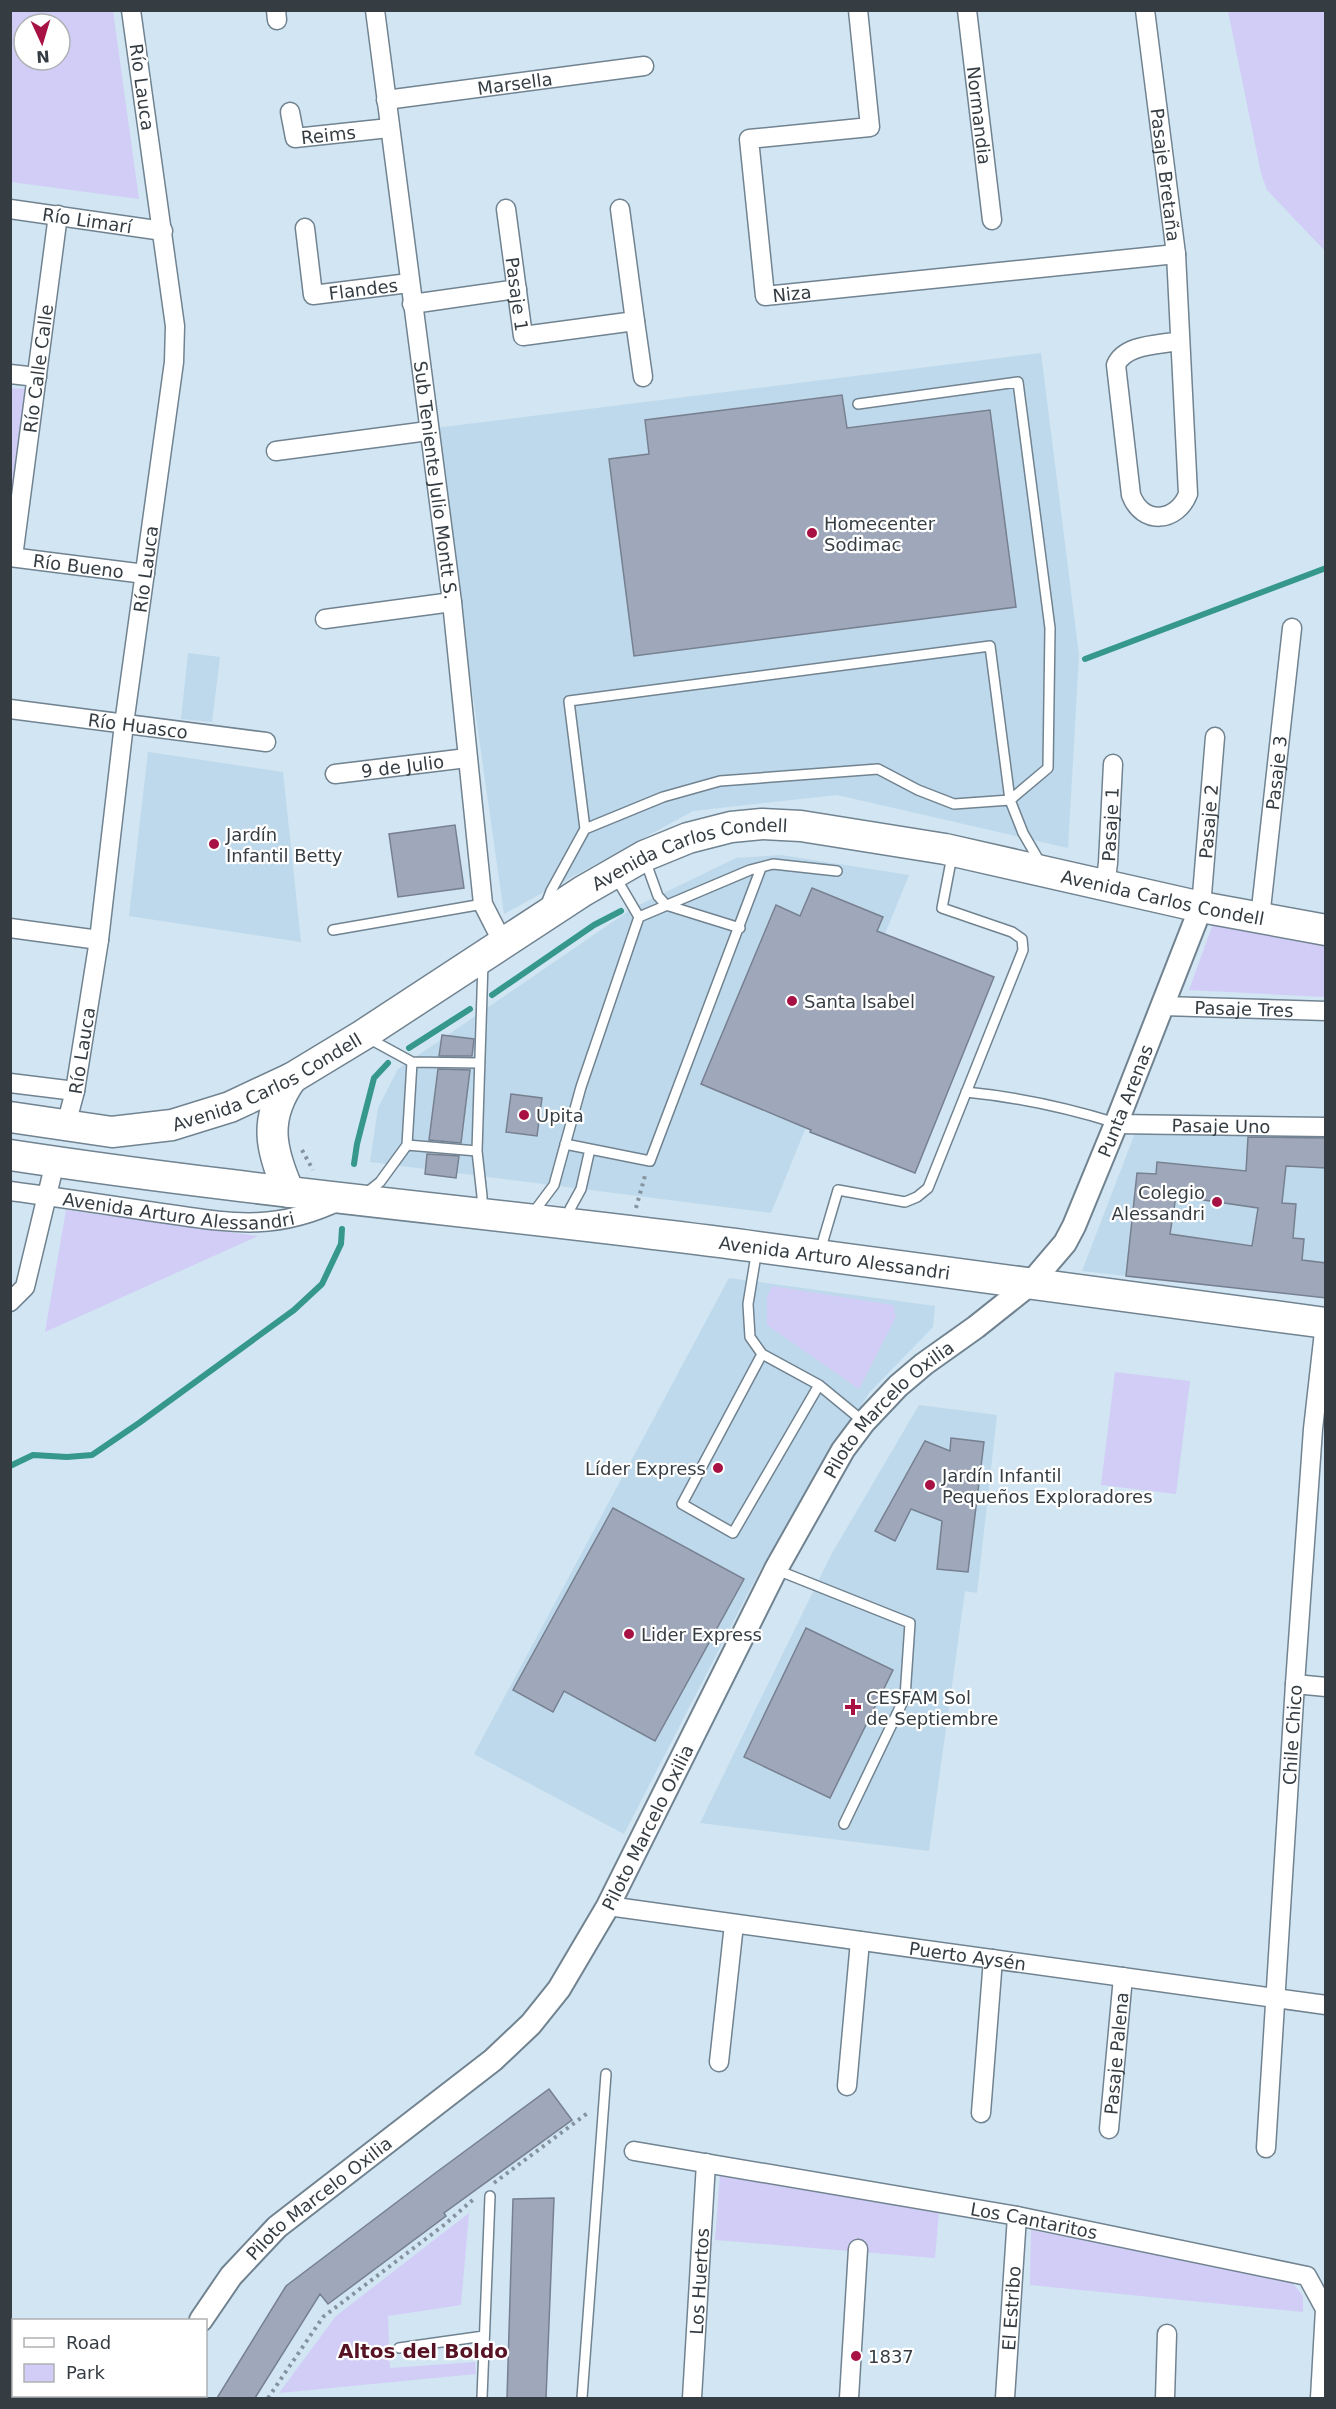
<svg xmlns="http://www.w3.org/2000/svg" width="1336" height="2409" viewBox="0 0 1336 2409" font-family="'DejaVu Sans',sans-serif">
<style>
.built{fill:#bed9eb}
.green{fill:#d2cdf6;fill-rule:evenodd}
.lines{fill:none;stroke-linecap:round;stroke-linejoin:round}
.stream{stroke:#36988d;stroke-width:6}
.building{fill:#9ea8ba;stroke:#778091;stroke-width:1.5;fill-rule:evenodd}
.service-casing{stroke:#718390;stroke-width:12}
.minor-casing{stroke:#718390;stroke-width:21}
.tertiary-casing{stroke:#718390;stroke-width:26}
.primary-casing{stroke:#718390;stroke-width:33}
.path{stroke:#85939e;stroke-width:4;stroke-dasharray:3 4.5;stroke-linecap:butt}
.service{stroke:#fff;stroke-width:9}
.minor{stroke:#fff;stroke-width:18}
.tertiary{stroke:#fff;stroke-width:22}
.primary{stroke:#fff;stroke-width:30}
.poi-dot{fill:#a71144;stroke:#fff;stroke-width:2}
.labels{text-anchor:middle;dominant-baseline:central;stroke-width:4.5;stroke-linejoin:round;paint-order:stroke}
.street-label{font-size:18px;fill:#353d43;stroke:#fff}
.poi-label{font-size:18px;fill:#353d43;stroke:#fff;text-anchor:start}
.neighbourhood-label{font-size:20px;font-weight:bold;fill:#571324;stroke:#fff}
</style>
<rect width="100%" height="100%" fill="#d1e5f3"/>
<path class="built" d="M1041,353L1079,655L1068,848L837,795L693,811L504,914L435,428Z
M188,653L220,657L212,722L181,719Z
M148,752L283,772L301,942L129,916Z
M781,855L909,875L771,1213L370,1162L378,1108L398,1069L633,908L736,858Z
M1137,1128L1325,1133V1298L1082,1271Z
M729,1278L935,1306L933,1327L869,1393L760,1570L624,1834L474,1754Z
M919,1405L997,1415L977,1593L965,1591L929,1851L700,1823L831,1555Z"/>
<path class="green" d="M11,10L113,11L139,199L11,182ZM24,24H60V60H24Z
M1228,11H1325V251L1267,190L1261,173Z
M11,388L25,389L11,506L10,388Z
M1215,918L1325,940V997L1189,990Z
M66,1210L258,1236L45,1332Z
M772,1286L893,1305L896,1317L859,1389L767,1325V1297Z
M1115,1372L1190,1381L1176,1494L1101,1485Z
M720,2175L939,2212L935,2258L715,2240Z
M469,2213L461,2305L388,2316L390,2368L475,2362L476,2374L279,2393L336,2316Z
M1031,2230L1291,2281L1303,2296V2312L1030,2285Z"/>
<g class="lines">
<path class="stream" d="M1085,659L1326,568
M492,995L594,925L621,911
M409,1048L470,1009
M354,1164L357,1144L374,1078L388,1063
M10,1466L33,1455L67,1457L92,1455L139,1423L294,1310L322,1284L341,1244L342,1229"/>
</g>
<path class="building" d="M842,395L847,428L990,410L1016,607L634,656L609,459L649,454L645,420Z
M455,825L464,888L398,897L389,834Z
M812,888L883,917L877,931L994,977L915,1173L810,1132L811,1130L701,1084L776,905L800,916Z
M442,1035L474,1039L472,1056H439Z
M438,1069L470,1070L461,1143L429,1140Z
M511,1094L542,1098L537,1136L506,1132Z
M1248,1137L1326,1138V1168L1286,1166L1282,1203L1296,1204L1293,1238L1304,1239L1302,1260L1326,1263V1298L1126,1276L1137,1173L1156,1174L1157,1162L1246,1171ZM1176,1196L1258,1208L1252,1246L1170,1234Z
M427,1154L459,1156L456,1178L425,1174Z
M951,1438L984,1442L968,1572L937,1569L942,1521L911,1509L895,1541L875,1531L925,1441L950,1451Z
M613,1508L744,1579L655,1741L564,1691L553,1712L513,1690Z
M806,1628L893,1670L830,1798L744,1757Z
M549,2089L572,2120L444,2213L446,2216L328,2304L320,2294L255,2398H217L286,2286L434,2174Z
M554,2198L546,2398H507L513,2199Z"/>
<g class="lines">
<g class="service-casing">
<path id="service" d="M585,829L663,797L720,781L878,769L918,790L954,804L1010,800L1048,768L1050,628L1018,382L858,404
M645,860L658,896L666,905L740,928
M616,878L639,917
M546,904L551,891L585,829L569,701L990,646L1010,800L1023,833L1041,864
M333,930L483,904
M368,1038L412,1062L478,1063
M966,1092C1017,1097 1068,1108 1116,1123
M565,1144L650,1161L761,868
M407,1145L477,1151
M365,1194L380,1182L407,1145L412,1062
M482,1209V1196L477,1151L483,962
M533,1213L554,1185L581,1087L639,917L750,870L773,864L837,871
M569,1219L570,1209L581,1189L590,1149
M757,1249L748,1304L750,1337L762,1354L819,1385L864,1422
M820,1251L838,1190L905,1202L917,1197L928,1188L1023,950L1022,939L1012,932L942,908L952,856
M762,1354L682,1504L733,1533L819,1385
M777,1570L910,1623L905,1697L844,1824
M399,2348L484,2336
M482,2398L490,2196
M582,2398L606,2074"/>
</g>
<g class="minor-casing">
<g id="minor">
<path d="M276,10L277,20"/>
<path id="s1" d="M375,10L452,602L483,904L504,945"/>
<path id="s2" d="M858,10L870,127L749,139L765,296L1176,254"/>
<path id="s3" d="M967,10L992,220"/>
<path id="s4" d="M1145,10L1176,254L1188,494C1177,522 1143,526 1131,495L1116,365C1125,344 1159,345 1179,341"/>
<path id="s5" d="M386,100L644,66"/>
<path id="s6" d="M290,112L295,138L389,128"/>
<path id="s7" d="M10,209L163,231"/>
<path id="s8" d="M506,209L523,336L635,321L620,209"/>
<path id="s9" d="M305,228L313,295L409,283"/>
<path d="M412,304L517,289"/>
<path d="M635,321L643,377"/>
<path d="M10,374L37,377"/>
<path d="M276,451L428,431"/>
<path id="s10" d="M10,557L145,574"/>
<path id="s11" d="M13,557L58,215"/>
<path d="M325,619L452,602"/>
<path id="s12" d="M10,709L266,742"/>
<path id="s13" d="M335,774L467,758"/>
<path id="s14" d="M1105,886L1108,863L1113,764"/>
<path id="s15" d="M1201,907L1215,737"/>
<path id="s16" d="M1260,918L1292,628"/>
<path d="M10,928L99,940"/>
<path id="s17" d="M1163,1006L1326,1011"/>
<path d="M10,1083L75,1091"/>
<path id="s18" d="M1116,1124L1326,1127"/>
<path id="s19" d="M66,1125L75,1091L99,940L124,724L174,362L175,326L131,10"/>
<path id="s20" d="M10,1191C56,1197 102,1204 148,1211C222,1221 270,1235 341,1200"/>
<path d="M10,1302L25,1287L55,1162"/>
<path d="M1295,1684L1326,1687"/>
<path id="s21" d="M608,1906L1326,2005"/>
<path d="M719,2062L734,1924"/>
<path d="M847,2086L860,1941"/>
<path d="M981,2113L993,1959"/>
<path id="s22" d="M1109,2129L1123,1977"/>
<path id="s23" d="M1266,2148L1295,1684L1313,1429L1325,1323"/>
<path id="s24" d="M634,2151L1017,2216L1307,2276L1325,2309L1320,2398"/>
<path id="s25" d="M692,2398L706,2163"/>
<path d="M849,2398L858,2249"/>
<path id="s26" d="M1005,2398L1017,2216"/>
<path d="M1165,2398L1167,2334"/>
</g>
</g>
<g class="tertiary-casing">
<g id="tertiary">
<path id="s27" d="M201,2320L231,2276L277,2227L493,2060L531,2024L559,1989L608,1906L776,1569L843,1450L864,1422L898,1386L924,1364L976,1327L1030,1284L1065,1243L1074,1226L1116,1124L1201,907"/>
<path d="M173,2398L174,2396"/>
</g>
</g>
<g class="primary-casing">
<g id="primary">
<path id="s28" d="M10,1117L112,1132L172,1125L230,1107L292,1078L363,1035L583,891L644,856L688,838L731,827L762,824L801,826L945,849L1201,907L1326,930"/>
<path id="s29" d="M10,1155C259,1193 509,1214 758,1247C947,1272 1136,1298 1326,1323"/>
<path d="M289,1192C270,1149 263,1118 292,1078"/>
</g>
</g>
<path class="path" d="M302,1150L313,1170
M636,1208L646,1172
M494,2183L589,2112
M268,2398L323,2317L444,2225L476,2197"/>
<use href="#service" class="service"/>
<use href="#minor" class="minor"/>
<use href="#tertiary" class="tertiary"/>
<use href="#primary" class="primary"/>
</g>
<g class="poi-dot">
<circle cx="812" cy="533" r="6"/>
<circle cx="214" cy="844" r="6"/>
<circle cx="792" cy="1001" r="6"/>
<circle cx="524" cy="1115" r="6"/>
<circle cx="1217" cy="1202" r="6"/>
<circle cx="718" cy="1468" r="6"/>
<circle cx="930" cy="1485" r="6"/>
<circle cx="629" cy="1634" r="6"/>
<path d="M850 1698h6v6h6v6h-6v6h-6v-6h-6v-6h6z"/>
<circle cx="856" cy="2356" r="6"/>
</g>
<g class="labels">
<g class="street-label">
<text stroke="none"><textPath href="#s5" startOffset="130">Marsella</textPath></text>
<text transform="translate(142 87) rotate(82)">Río Lauca</text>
<text stroke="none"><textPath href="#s3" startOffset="106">Normandia</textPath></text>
<text stroke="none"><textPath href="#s6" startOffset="60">Reims</textPath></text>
<text stroke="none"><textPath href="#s4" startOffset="166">Pasaje Bretaña</textPath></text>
<text stroke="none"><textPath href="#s7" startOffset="78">Río Limarí</textPath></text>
<text stroke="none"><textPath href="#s9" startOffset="118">Flandes</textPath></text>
<text stroke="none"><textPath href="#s8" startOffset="86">Pasaje 1</textPath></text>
<text stroke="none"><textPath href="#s2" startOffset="424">Niza</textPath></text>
<text stroke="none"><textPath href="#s11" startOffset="190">Río Calle Calle</textPath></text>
<text stroke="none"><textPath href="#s1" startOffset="474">Sub Teniente Julio Montt S.</textPath></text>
<text stroke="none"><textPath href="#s10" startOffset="69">Río Bueno</textPath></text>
<text stroke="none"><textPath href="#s19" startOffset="562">Río Lauca</textPath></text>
<text stroke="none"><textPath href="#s12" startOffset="129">Río Huasco</textPath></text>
<text stroke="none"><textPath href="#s13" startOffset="68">9 de Julio</textPath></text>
<text stroke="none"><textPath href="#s16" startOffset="146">Pasaje 3</textPath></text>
<text stroke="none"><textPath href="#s15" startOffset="86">Pasaje 2</textPath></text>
<text stroke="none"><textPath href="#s14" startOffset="62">Pasaje 1</textPath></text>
<text stroke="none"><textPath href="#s28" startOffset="754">Avenida Carlos Condell</textPath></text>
<text stroke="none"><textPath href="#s28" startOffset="1240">Avenida Carlos Condell</textPath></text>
<text stroke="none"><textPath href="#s17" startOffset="81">Pasaje Tres</textPath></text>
<text stroke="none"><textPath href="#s19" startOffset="76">Río Lauca</textPath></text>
<text stroke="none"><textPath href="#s28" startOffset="268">Avenida Carlos Condell</textPath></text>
<text stroke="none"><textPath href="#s27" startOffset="1560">Punta Arenas</textPath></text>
<text stroke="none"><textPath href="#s18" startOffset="105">Pasaje Uno</textPath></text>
<text stroke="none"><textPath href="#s20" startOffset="170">Avenida Arturo Alessandri</textPath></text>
<text stroke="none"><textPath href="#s29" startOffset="831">Avenida Arturo Alessandri</textPath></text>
<text stroke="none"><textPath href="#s27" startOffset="1161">Piloto Marcelo Oxilia</textPath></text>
<text stroke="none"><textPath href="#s23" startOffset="414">Chile Chico</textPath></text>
<text stroke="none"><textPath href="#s27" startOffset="675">Piloto Marcelo Oxilia</textPath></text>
<text stroke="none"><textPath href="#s21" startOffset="363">Puerto Aysén</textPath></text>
<text stroke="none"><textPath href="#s22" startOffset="76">Pasaje Palena</textPath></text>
<text stroke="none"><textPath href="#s27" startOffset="171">Piloto Marcelo Oxilia</textPath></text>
<text stroke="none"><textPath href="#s24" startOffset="406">Los Cantaritos</textPath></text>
<text stroke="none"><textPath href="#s25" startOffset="117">Los Huertos</textPath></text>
<text stroke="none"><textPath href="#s26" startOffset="90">El Estribo</textPath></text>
</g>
<g class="poi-label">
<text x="824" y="523">Homecenter<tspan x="824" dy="21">Sodimac</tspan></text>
<text x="226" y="834">Jardín<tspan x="226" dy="21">Infantil Betty</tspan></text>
<text x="804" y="1001">Santa Isabel</text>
<text x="536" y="1115">Upita</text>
<text x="1205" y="1192" text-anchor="end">Colegio<tspan x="1205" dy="21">Alessandri</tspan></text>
<text x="706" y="1468" text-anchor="end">Líder Express</text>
<text x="942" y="1475">Jardín Infantil<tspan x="942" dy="21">Pequeños Exploradores</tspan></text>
<text x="641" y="1634">Lider Express</text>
<text x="866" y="1697">CESFAM Sol<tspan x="866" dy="21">de Septiembre</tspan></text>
<text x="868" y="2356">1837</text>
</g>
<g class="neighbourhood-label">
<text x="423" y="2351">Altos del Boldo</text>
</g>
</g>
<rect width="1336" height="2409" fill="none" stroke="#353d43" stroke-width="24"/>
<rect x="12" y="2319" width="195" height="78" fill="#ffffff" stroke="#aeb1b4" stroke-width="1.5"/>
<rect x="24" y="2338" width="30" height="9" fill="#ffffff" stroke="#aeb1b4" stroke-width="1.5"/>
<text x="66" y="2349" font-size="18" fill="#353d43">Road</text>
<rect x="24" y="2364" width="30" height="18" fill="#d2cdf6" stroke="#aeb1b4" stroke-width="1.5"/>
<text x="66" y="2379" font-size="18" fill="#353d43">Park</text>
<g transform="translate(42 42) rotate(176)"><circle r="28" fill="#ffffff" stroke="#aeb1b4" stroke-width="1.5"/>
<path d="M0-4.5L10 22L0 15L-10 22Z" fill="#a71144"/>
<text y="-9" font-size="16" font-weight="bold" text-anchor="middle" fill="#353d43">N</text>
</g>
</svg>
